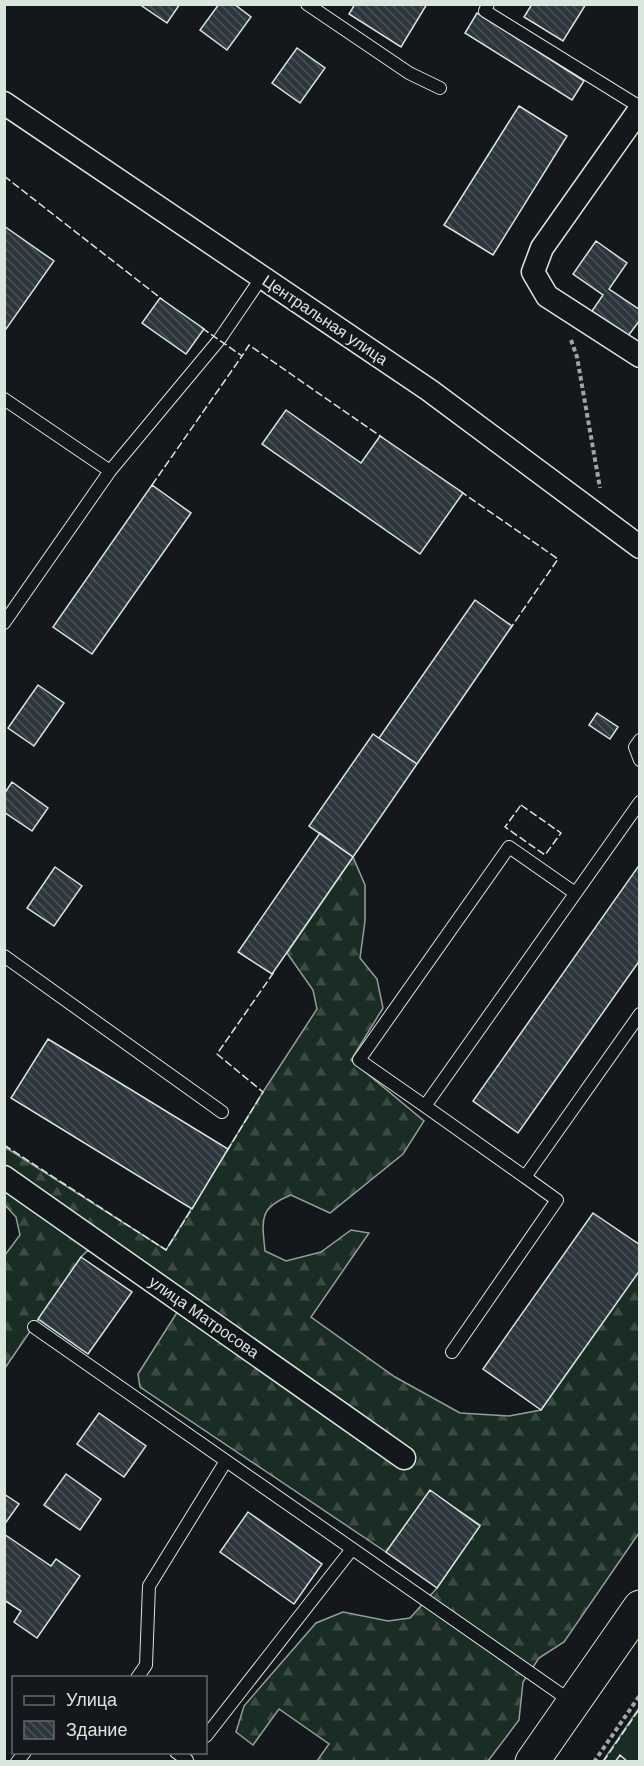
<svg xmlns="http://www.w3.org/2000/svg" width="644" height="1766" viewBox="0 0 644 1766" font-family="Arial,sans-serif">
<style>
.forest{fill:url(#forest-firs);stroke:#939e99;stroke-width:1.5}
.garden{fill:#1a2d24;stroke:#939e99;stroke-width:1.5}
.building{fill:url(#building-back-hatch);stroke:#d8e6dc;stroke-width:1.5}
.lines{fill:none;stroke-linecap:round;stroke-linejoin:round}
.service-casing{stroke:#d8e6dc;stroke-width:14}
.minor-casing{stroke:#d8e6dc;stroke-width:25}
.primary-casing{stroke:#d8e6dc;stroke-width:35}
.path{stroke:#9da8a2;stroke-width:4;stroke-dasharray:4.5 3;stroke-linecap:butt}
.service{stroke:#14181c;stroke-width:12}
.minor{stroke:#14181c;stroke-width:22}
.primary{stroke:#14181c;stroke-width:33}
.fence{stroke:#d8e6dc;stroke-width:1.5;stroke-dasharray:8 3;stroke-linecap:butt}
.labels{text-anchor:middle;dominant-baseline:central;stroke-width:4.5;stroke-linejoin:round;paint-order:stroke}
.street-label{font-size:16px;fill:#d8e6dc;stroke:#14181c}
</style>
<defs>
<pattern id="forest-firs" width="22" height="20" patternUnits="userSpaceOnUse" patternTransform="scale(1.5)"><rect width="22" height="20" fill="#1a2d24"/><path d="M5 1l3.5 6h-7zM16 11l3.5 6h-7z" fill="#3b4b43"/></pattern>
<pattern id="building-back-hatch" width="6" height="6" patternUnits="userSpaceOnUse" patternTransform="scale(1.5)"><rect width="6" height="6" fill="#2c363c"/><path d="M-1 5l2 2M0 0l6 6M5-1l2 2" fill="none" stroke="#4a5358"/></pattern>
</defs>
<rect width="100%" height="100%" fill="#14181c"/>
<path class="forest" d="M353,857L365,885V921L360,958L377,979L383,1008L351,1060L424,1121L403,1154L330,1213L291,1195C258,1208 262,1220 265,1251L286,1261L321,1252L351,1230L369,1233L311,1317L395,1377L460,1413L509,1416L541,1410L639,1270V1533L564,1642L539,1658L523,1682L519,1720L488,1761H317L329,1744L279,1709L253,1745L236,1732L244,1706L316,1623L343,1612L388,1621L410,1618L437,1588L480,1525L430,1491L386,1552L140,1387L138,1374L178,1311L98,1252L87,1251L81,1257L5,1368V1255L20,1235L16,1217L5,1205V1147L166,1250L263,1092L317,1009L313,990L287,953Z"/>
<path class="garden" d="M639,1708V1761H603Z"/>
<path class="building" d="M139,4H180L167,23Z
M219,4H234L251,17L227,50L200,30Z
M355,4H427L401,47L349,14Z
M532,4H586L563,41L524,17Z
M477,13L584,81L572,100L465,33Z
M297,48L325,68L300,103L272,83Z
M519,106L567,136L493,255L444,225Z
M4,226L54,261L4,332Z
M596,241L627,263L609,289L640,310V320L628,336L592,311L603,295L573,274Z
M160,298L204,329L186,354L142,323Z
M286,410L361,463L380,436L463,493L420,554L262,444Z
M152,485L191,513L92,654L53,627Z
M475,600L512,626L417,764L379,738Z
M38,685L64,703L34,746L8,728Z
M597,713L618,727L610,739L589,725Z
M373,734L417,764L353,857L309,826Z
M12,782L48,808L32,831L4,812V794Z
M320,833L353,857L272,974L238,952Z
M640,864V960L518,1133L473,1101Z
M55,867L82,886L54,926L27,908Z
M48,1039L228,1149L192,1209L11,1098Z
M593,1213L640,1245V1270L541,1410L483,1369Z
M81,1257L132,1292L88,1354L38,1319Z
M99,1413L146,1446L124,1477L77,1444Z
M66,1474L101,1499L80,1530L44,1505Z
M430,1490L480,1526L437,1588L386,1552Z
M4,1494L19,1504L4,1525Z
M248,1512L322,1564L294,1604L220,1552Z
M4,1534L51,1566L56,1559L80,1576L37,1638L14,1622L21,1611L4,1600Z
M620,1755L628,1762H615Z"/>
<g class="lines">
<g class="service-casing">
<path id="service" d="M307,4L409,73L440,88
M488,4L485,11L640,107
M4,399L110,471
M4,623L110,471L219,340L262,277
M640,740L635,747L640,760
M640,802L425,1106L525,1177L640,1014
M4,956L222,1112
M425,1106L359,1060L509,847L575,893
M34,1327L572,1702
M452,1352L557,1200L525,1177
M137,1678L146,1665L149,1586L226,1461
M206,1736L352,1549
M176,1752L187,1760
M17,1762L25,1752"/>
</g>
<g class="minor-casing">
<path id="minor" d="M4,103L429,390L640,547
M640,109L542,248L533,272L547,296L640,356
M4,1177L404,1458"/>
</g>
<g class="primary-casing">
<path id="primary" d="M532,1762L640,1607"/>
</g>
<path class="path" d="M571,340L577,357L600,488
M594,1762L640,1695"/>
<use href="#service" class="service"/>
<use href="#minor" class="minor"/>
<use href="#primary" class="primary"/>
<path class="fence" d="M4,176L163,300
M202,328L242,356L249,345L383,438
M152,485L242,356
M460,491L558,559L510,629
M521,805L561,833L545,855L505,827Z
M4,1145L166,1250L193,1207
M227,1151L263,1092L217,1054L274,972
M603,1762L640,1708"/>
</g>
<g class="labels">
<g class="street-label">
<text transform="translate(325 320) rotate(34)">Центральная улица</text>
<text transform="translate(204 1317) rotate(35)">улица Матросова</text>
</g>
</g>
<rect width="644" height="1766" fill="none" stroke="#d8e6dc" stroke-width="12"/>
<rect x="12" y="1676" width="195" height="78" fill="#14181c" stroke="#626a69" stroke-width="1.5"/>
<rect x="24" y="1696" width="30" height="9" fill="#14181c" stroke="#626a69" stroke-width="1.5"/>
<text x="66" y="1706" font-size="18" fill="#d8e6dc">Улица</text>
<rect x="24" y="1721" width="30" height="18" fill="url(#building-back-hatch)" stroke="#626a69" stroke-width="1.5"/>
<text x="66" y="1736" font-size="18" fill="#d8e6dc">Здание</text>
</svg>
